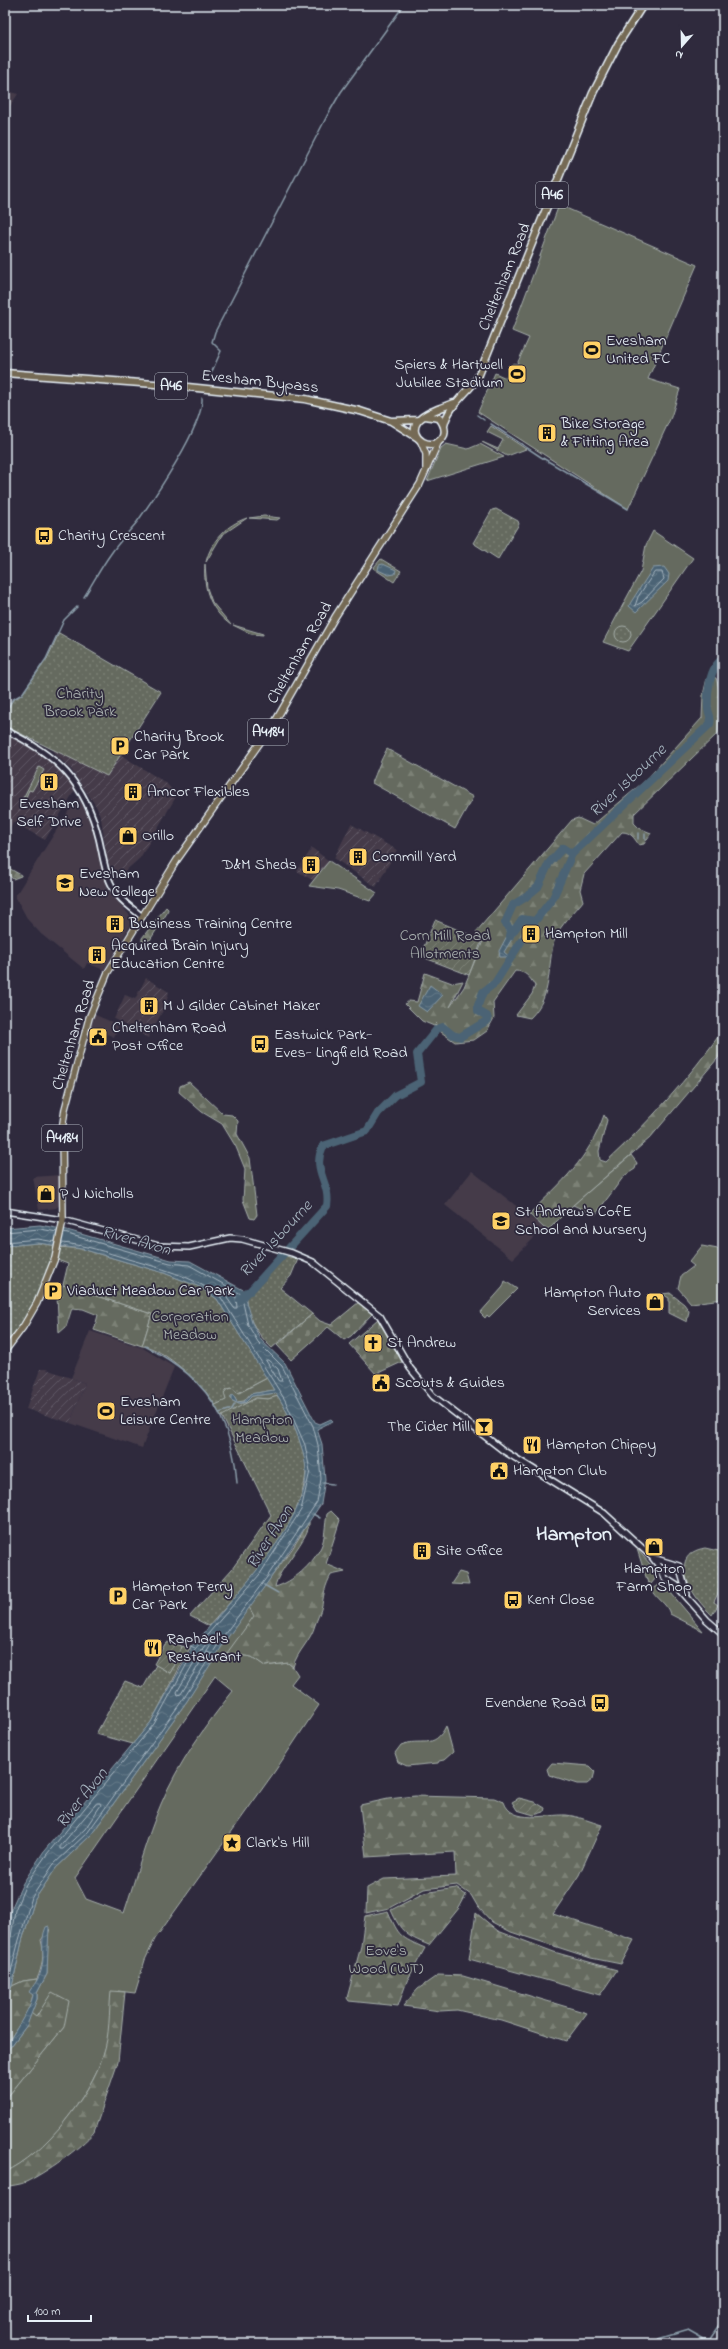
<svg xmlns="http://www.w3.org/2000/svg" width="728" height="2349" viewBox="0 0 728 2349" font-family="'Indie Flower',sans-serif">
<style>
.built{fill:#443b4a}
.industrial{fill:url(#industrial-furrows)}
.grass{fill:#656b5e;stroke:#a6aeab;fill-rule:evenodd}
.forest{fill:url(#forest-firs);stroke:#a6aeab}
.cemetery{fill:url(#cemetery-stones);stroke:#a6aeab}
.park{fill:url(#park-dots);stroke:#a6aeab}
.garden{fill:url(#garden-furrows);stroke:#a6aeab}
.water{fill:url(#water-waves);stroke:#8a9ca9}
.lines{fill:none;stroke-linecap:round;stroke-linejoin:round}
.shore{stroke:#a9b8c3;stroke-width:1}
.stream{stroke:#8a9ca9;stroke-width:1.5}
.river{stroke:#4b6374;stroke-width:8}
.ferry{stroke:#a9b8c3;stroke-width:1;stroke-dasharray:5 4;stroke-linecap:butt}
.tertiary-casing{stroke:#e8f1f8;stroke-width:8}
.secondary-casing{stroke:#e8f1f8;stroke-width:8}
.primary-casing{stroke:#e8f1f8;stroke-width:8}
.trunk-casing{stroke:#e8f1f8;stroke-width:9}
.tertiary{stroke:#2f2a3d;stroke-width:4.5}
.secondary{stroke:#2f2a3d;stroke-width:5}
.primary{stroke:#756a55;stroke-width:5.5}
.trunk{stroke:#756a55;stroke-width:6}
.labels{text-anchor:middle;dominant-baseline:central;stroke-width:3.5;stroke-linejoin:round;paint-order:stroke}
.shield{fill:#2f2a3d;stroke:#b0b5c0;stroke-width:1}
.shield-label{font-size:15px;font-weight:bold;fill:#e8f1f8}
.street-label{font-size:16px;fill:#e8f1f8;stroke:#2f2a3d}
.poi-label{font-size:16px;fill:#e8f1f8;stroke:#2f2a3d;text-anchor:start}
.park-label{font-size:16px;fill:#adb5b3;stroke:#2f2a3d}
.water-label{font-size:17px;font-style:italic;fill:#a9b8c3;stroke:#2f2a3d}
.district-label{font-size:20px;font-weight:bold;fill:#e8f1f8;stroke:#2f2a3d}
</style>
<defs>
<pattern id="industrial-furrows" width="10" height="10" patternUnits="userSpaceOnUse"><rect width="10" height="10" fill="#443b4a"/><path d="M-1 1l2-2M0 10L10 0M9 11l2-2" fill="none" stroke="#5f5865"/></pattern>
<pattern id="forest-firs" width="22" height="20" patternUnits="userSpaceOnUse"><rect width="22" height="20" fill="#656b5e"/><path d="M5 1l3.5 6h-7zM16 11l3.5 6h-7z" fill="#7b8176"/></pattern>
<pattern id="cemetery-stones" width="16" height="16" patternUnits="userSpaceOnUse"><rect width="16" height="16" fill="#656b5e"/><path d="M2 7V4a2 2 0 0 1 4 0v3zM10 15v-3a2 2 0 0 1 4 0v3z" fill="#7b8176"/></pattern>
<pattern id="park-dots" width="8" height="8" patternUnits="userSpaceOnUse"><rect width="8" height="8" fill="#656b5e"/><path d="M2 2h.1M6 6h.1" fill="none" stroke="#7b8176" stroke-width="1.8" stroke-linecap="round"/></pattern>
<pattern id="garden-furrows" width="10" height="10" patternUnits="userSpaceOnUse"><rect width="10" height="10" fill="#656b5e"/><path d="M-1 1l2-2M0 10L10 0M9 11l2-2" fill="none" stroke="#7b8176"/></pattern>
<pattern id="water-waves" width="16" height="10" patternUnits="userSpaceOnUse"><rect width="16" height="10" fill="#4b6374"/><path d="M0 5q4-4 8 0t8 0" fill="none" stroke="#657a89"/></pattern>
</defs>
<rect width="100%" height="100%" fill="#2f2a3d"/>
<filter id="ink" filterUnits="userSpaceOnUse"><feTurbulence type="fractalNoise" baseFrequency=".025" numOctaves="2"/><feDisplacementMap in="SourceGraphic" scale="8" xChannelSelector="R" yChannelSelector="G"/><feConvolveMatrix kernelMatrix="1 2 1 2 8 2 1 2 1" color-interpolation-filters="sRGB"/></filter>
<g filter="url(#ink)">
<path class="built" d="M5,90L18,94L5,114Z
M79,798L89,818L108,890L132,918L129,928L104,970L87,963L84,969L41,934L28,920L15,896L76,799Z
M93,1014L119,1025L114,1037L107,1034L103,1043L86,1041Z
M472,1171L544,1228L513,1259L445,1205Z
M60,1175L61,1204L56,1208L39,1210L33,1177Z
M90,1331L143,1348L174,1367L142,1448L70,1423L85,1383L71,1378Z"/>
<path class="industrial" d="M5,734L24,743L53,762L72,783L75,790L45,840L13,822L5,838Z
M54,749L107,776L121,755L166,783L177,795L140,858L114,881L107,858L101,818L96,806L70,768L54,753Z
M351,824L397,850L376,887L334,858Z
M312,848L329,861L314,881L297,871Z
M146,978L169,992L165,1007L148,1038L114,1019L125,995L135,999Z
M40,1369H46L85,1383L70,1423L26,1409Z"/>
<path class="grass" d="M559,205L697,265L648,379L680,389L671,417L628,509L478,412L495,373L506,378L513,363L517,364L529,338L512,331Z
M491,426L526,449L507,456L482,442L498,449L503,440L487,432Z
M446,444L468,449L480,444L504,457L427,481L441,448Z
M264,516L280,518L277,520L249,518Z
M247,518L222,535L206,562C211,541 226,525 247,518Z
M653,531L693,558L628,651L603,642L641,571L646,545Z
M381,559L401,571L394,582L373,568Z
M205,564L207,588L212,602L231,625C210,610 203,589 205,564Z
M233,625L263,634V635L251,634Z
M39,767L44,770L32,791L29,790L22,807L19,806Z
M329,861L377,893L370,901L338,890L309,886Z
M631,1155L637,1163L635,1169L624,1176L595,1215L573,1205Z
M702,1246L723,1250V1299L691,1303L678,1288L681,1276L694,1266L689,1262Z
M505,1281L517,1289L489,1317L487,1315L485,1318L480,1313L503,1287Z
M267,1378L274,1390L250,1394L244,1401L237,1402L235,1397L231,1396V1400L239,1404L246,1402L252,1396L276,1393L278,1396L268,1399L256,1398L221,1417L215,1405L225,1400L224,1393L227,1389L232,1388L239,1393Z
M637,1549L656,1571L655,1579L651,1584L648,1583Z
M459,1572L466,1574L469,1585L451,1584Z
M658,1585L665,1586L703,1631L670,1614C667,1603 656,1599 652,1589Z
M249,1607L255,1616L228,1653L252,1657L265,1666L288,1663L293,1667L298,1675L291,1684L319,1705L275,1771L155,1939L145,1960L135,1993L118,1991C113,2012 110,2035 103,2056C89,2096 45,2155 5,2172V2100L64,2027L36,2018L31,2013L37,1999V1993L47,1974L48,1935L50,1929L41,1940C45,1953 42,1968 37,1979L23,1981L12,1986L22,1941L35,1899L56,1868L91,1835L187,1701L215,1655ZM215,1676L233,1691C206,1725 178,1763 161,1804C146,1839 136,1877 124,1913L86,1899L75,1878Z
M446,1726L453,1752L444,1760L439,1761L438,1763L407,1766L398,1762L395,1753L401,1745C421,1737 434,1751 446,1726Z
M552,1763L590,1766L595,1771L593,1779L587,1784H577L549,1775L547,1769Z"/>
<path class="forest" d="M712,677L716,678L720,691L718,733L634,814V823L639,828L651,833L644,844L639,845C634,838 631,832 622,832L584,874L580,890L583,901C575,912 560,925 555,938C546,967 554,995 530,1018L516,1015L532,994L535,986C530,977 525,971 515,971L493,1002L494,1018L487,1031L474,1040L455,1042L434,1027L437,1023L434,1026L422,1021L405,1004L409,1001L417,1002L425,973L452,983L463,981L450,1007L464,987L483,941L476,932L572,820L578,818L593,825L647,779L702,718L703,695L707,678Z
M387,749L473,797L455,829L372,783C377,771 380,761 387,749Z
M5,866L21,875V876L13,879L5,872Z
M166,907L168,909L167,913L150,940L142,942V938Z
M723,1030V1052L650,1138L573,1205L549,1229L544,1228L529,1214C561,1183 589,1159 604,1115L607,1120L599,1151L600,1160L606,1162C649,1122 689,1078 723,1030Z
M189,1082L223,1114L232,1115L238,1121L237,1134L250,1158L257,1215L254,1219L250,1218L243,1200L245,1169L236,1147L222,1124L202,1112L179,1092L180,1086Z
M63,1285L152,1314L142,1346L94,1330L98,1315L83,1309L72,1308L66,1327L59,1333L57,1297Z
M331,1511L340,1520L326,1564L345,1572L331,1575C325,1586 324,1593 322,1605C321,1611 317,1619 315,1625C311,1641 297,1651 293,1667L288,1663L265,1666L252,1657L227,1653L254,1616L249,1607L292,1549L309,1522C311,1537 277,1570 275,1587C293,1582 312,1565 321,1547C325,1539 325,1524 327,1514Z
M415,1796L494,1798L504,1802C511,1825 549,1814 566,1815C578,1816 591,1822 602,1825L579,1875L553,1914L634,1940L621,1964L591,1958L511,1932L492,1922L478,1907L471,1895L457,1885L424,1889L389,1908L366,1913L367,1888L384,1879L456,1876L455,1852L366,1857L360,1805L388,1799Z
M456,1888L466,1895L459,1908L429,1945C406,1936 401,1932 391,1910L424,1893Z
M388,1911C399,1937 400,1937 425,1948L407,1981L398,2006L349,2001L347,1998L361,1946L365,1916Z
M476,1913L498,1931L554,1952L617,1970L600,1995L469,1959Z
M438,1975L463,1976L587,2013L566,2041L501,2020L457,2010L440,2011L403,2006L418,1989Z
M37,1979L35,1986L30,1990L33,1995L28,2012L5,2046V2003L12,1986L23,1981Z
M111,1991L125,1992L118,2062L94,2132C81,2148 45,2173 26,2182C20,2185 12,2185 5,2187V2172C44,2155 91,2095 103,2055C110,2035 109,2012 111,1991Z
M52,1992L69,2001L64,2027L5,2100V2054L27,2025L31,2013L36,2017Z"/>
<path class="cemetery" d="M359,1302L372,1314L351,1336L344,1340L328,1327L291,1360L277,1345L312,1314L320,1321L331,1325Z
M378,1319L402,1362L376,1374L349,1344Z"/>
<path class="park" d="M496,509L518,521L519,524L498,559L473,543L492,510Z
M615 634a8 8 0 1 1 16 0a8 8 0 1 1-16 0Z
M59,633L161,692L107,776L5,726V712L13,700L22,694L47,659Z
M38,1243L57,1246L36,1303L5,1349V1246Z
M59,1247L82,1249L164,1273L200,1287L217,1299L267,1378L238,1393L232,1388L227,1389L224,1393L226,1400L215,1405C206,1388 162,1346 142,1346L152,1314L63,1285L68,1264L57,1260Z
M282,1255L298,1259L291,1276L280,1288L312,1314L272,1348C258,1335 242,1312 247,1292L250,1291Z
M670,1293L684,1304L689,1311L687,1322L669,1313V1298L662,1294Z
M278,1396C289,1414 307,1450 306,1472C302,1527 244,1586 209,1626L190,1616L232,1569L271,1515L222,1416L256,1398L268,1399Z
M705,1548L723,1552V1582L714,1602L718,1605L712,1615C694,1599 664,1555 705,1548Z
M181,1646L190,1648L151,1722L133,1744L96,1734L125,1681L143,1688L156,1665L170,1673L177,1661Z"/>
<path class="garden" d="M435,920L482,940L469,975L420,956Z
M168,1642L181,1646L177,1661L170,1673L154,1664L165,1644Z
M519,1798L535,1802L545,1808L544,1812L534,1815L517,1810L512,1802Z"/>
<path class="water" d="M383,564L396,570L395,574L389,575L378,570L379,565Z
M664,567L669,574L668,581L636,612L629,606L631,602L653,568Z
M519,924L520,926L504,952L510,957H500L499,951L508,934L506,927Z
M430,985L443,995L427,1012L418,1006Z
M40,1225L67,1230L171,1260L190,1261L247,1292L245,1298L252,1323L261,1340L285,1363L315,1422L320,1424L331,1419L333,1421L317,1429L322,1444L325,1479L321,1504L270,1579L228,1637L187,1701L91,1835L56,1868L35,1899L22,1941L12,1986L5,2003V1941L11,1909L23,1883L44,1851L151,1722L191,1650L190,1646L195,1644C226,1605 310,1521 306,1469C303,1442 290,1415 276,1393L252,1396L246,1402L239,1404L231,1400V1396L233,1395L237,1402H244L250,1394L274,1390L217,1299L200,1287L164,1273L82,1249L38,1243L5,1246V1228Z
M49,1926L47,1974L37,1993V1999L27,2025L5,2054C5,2041 29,2015 33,1995L29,1992C34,1984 38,1981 41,1971C46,1955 39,1943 46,1927Z"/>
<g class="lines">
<path class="shore" d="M655,572H662L664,579L642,602L635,606L638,597Z
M5,1232L40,1229L57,1232
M5,1242L38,1239L55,1242
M226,1292L236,1297L237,1308H234L225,1295Z
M266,1360H268L278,1369L282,1381H279Z
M211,1638H214V1640L181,1694L178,1695L177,1692L200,1652Z
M97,1803H100L101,1805L85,1829L63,1849H60V1847Z
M5,1940L11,1937L15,1910L26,1884L47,1854L154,1724L195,1649L260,1574L301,1510L310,1471L305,1445L285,1400L220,1296C192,1276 160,1268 128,1259C106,1252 85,1245 62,1243
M5,1995L19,1940L32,1897L53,1865L88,1832L184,1698L224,1635L267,1577L317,1502L321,1479L318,1445L313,1426L282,1366L258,1342L248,1325L241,1294L189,1265L170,1263L64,1233"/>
<path class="stream" d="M723,267V272
M210,376L221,351L212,342L215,332L327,116L341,92L404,5
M477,415L484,420
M491,424L541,457L628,509
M84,597C93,583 100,569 110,555C118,543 128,533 137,522C154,498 204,425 202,398
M5,714L12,700L22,694L46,659L64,620L78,606
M638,833V839
M645,840V834
M145,1346C176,1362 203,1382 219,1413L232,1409L235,1404
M219,1413C230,1436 236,1458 237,1483
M323,1483L333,1484
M313,1514L320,1518
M264,1585L278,1593
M655,2344L658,2339L688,2330L704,2339H710L723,2320"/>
<path class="river" d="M531,929L535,921
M513,932L522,919L535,921L553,898L572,854L710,724C712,717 709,715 708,709C707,694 709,667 723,659
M510,936L511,930L505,923L513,905L526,897L538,887L549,863L563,848L572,854
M240,1300L247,1292L250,1291L327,1206C331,1182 311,1171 323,1146L367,1131L378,1113L396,1095L421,1082L417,1054L437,1029L443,1027L453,1035L460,1037L488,1020L487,1016L478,1011V1005L483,992L495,983L522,940"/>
<path class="ferry" d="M190,1646L215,1655"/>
<g class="tertiary-casing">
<path id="tertiary" d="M5,730C57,755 85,782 99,839C103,856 105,876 115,891C121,902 133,908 141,916"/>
</g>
<g class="secondary-casing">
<path id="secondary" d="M5,1211L63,1220L159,1246L189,1247L230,1238L242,1239L292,1253L313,1262L380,1316L410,1368L433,1396L504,1451L604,1513L652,1557L662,1570L665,1578L676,1585L707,1620L723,1634
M653,1558L679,1566L687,1594"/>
</g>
<g class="primary-casing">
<path id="primary" d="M421,442L426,454V469
M5,1351L23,1327L37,1303L55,1258L63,1220L62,1130L65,1109L89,1018L108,972L177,860L276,720L335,617L420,484L439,441"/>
</g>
<g class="trunk-casing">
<path id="trunk" d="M5,373L168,385L305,399L360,411L391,421L419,420
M425,416L439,418C443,423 446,429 444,435C435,455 405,438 418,421C426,412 444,407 454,403
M391,421L418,438
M444,426C448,405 467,394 478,377L593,93L618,44L643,5"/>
</g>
<use href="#tertiary" class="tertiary"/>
<use href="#secondary" class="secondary"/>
<use href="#primary" class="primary"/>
<use href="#trunk" class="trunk"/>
</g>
</g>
<defs>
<g id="stadium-square" transform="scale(1)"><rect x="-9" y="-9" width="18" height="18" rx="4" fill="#ffd166" stroke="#2f2a3d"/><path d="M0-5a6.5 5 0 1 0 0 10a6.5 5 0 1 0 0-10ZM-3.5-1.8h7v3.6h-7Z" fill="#111"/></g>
<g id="building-square" transform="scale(1)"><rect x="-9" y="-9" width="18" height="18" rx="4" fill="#ffd166" stroke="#2f2a3d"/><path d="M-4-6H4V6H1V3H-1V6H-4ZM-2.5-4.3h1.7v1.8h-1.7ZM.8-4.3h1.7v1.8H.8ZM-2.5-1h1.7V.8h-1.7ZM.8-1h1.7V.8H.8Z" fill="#111"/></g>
<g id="bus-square" transform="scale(1)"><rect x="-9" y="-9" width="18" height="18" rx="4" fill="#ffd166" stroke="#2f2a3d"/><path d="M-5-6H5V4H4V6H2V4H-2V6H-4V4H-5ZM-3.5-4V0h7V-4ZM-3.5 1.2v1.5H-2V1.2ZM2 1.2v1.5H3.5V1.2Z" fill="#111"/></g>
<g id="parking-square" transform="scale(1)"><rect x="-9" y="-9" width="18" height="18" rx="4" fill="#ffd166" stroke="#2f2a3d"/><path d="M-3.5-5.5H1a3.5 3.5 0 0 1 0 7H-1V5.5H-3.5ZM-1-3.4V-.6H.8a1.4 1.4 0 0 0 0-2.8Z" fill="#111"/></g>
<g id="shop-square" transform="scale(1)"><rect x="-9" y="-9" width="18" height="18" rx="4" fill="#ffd166" stroke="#2f2a3d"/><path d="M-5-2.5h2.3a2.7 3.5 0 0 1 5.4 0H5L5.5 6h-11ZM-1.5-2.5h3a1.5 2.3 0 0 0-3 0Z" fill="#111"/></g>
<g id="university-square" transform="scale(1)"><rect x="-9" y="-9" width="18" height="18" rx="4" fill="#ffd166" stroke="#2f2a3d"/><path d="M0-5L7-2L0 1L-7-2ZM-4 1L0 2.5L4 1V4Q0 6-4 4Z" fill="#111"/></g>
<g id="civic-square" transform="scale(1)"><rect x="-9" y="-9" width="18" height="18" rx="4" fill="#ffd166" stroke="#2f2a3d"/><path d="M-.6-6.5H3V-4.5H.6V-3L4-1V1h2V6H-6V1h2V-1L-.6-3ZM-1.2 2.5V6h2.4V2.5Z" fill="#111"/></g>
<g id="school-square" transform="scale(1)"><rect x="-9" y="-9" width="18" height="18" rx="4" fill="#ffd166" stroke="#2f2a3d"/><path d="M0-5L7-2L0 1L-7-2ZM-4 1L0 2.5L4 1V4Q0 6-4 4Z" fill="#111"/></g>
<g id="church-square" transform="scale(1)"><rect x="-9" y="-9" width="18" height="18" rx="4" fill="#ffd166" stroke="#2f2a3d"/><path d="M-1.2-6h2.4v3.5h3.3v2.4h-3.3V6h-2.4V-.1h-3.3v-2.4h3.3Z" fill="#111"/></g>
<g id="bar-square" transform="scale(1)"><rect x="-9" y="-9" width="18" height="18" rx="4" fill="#ffd166" stroke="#2f2a3d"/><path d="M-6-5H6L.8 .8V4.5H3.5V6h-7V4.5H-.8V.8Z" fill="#111"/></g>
<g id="restaurant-square" transform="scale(1)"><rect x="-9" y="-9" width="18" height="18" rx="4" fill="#ffd166" stroke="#2f2a3d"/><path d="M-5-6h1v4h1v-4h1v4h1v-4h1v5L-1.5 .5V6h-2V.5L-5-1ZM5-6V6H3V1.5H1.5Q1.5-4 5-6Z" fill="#111"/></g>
<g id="sight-square" transform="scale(1)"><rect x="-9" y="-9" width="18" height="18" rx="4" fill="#ffd166" stroke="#2f2a3d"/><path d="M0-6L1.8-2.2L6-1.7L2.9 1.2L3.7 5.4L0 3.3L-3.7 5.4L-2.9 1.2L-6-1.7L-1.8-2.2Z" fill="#111"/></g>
</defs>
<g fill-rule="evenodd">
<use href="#stadium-square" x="592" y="350"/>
<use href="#stadium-square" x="517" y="374"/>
<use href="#building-square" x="547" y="433"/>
<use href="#bus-square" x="44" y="536"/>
<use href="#parking-square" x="120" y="746"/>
<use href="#building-square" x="49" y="782"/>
<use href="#building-square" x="133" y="792"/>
<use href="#shop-square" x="128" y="836"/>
<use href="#building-square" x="358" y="857"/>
<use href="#building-square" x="311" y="865"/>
<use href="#university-square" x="65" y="883"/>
<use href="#building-square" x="115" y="924"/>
<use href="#building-square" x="531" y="934"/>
<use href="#building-square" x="97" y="955"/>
<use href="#building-square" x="149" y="1006"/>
<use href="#civic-square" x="98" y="1037"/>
<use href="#bus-square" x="260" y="1044"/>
<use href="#shop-square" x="46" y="1194"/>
<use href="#school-square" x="501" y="1221"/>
<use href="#parking-square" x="53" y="1291"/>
<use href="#shop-square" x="655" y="1302"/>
<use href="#church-square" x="373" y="1343"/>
<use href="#civic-square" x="381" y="1383"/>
<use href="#stadium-square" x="106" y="1411"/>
<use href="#bar-square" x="484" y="1427"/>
<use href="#restaurant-square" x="532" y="1445"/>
<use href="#civic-square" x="499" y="1471"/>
<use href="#shop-square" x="654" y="1547"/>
<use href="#building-square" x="422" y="1551"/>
<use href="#parking-square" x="118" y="1596"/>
<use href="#bus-square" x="513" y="1600"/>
<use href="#restaurant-square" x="153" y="1648"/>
<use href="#bus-square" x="600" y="1703"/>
<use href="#sight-square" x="232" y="1843"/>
</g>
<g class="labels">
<g class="shield">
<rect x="536" y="182" width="32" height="26" rx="3"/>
<rect x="155" y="373" width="32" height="26" rx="3"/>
<rect x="248" y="719" width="40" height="26" rx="3"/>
<rect x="42" y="1125" width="40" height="26" rx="3"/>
</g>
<g class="shield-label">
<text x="552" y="195">A46</text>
<text x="171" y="386">A46</text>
<text x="268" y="732">A4184</text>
<text x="62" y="1138">A4184</text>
</g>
<g class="street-label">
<text transform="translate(505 277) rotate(-68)">Cheltenham Road</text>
<text transform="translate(260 382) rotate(6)">Evesham Bypass</text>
<text transform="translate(300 653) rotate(-60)">Cheltenham Road</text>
<text transform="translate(74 1035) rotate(-73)">Cheltenham Road</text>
</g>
<g class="poi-label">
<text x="606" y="341">Evesham<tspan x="606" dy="18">United FC</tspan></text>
<text x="503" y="365" text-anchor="end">Spiers &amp; Hartwell<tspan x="503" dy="18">Jubilee Stadium</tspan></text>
<text x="561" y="424">Bike Storage<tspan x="561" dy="18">&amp; Fitting Area</tspan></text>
<text x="58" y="536">Charity Crescent</text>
<text x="134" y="737">Charity Brook<tspan x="134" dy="18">Car Park</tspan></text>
<text x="147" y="792">Amcor Flexibles</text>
<text x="49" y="804" text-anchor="middle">Evesham<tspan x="49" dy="18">Self Drive</tspan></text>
<text x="142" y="836">Orillo</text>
<text x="372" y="857">Cornmill Yard</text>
<text x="297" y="865" text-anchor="end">D&amp;M Sheds</text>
<text x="79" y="874">Evesham<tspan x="79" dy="18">New College</tspan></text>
<text x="129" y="924">Business Training Centre</text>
<text x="545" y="934">Hampton Mill</text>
<text x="111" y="946">Acquired Brain Injury<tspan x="111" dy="18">Education Centre</tspan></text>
<text x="163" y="1006">M J Gilder Cabinet Maker</text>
<text x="112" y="1028">Cheltenham Road<tspan x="112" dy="18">Post Office</tspan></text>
<text x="274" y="1035">Eastwick Park-<tspan x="274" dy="18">Eves- Lingfield Road</tspan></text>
<text x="60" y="1194">P J Nicholls</text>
<text x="515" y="1212">St Andrew's CofE<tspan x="515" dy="18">School and Nursery</tspan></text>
<text x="67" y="1291">Viaduct Meadow Car Park</text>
<text x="641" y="1293" text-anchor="end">Hampton Auto<tspan x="641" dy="18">Services</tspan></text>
<text x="387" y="1343">St Andrew</text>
<text x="395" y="1383">Scouts &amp; Guides</text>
<text x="120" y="1402">Evesham<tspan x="120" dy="18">Leisure Centre</tspan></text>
<text x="470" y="1427" text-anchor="end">The Cider Mill</text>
<text x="546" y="1445">Hampton Chippy</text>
<text x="513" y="1471">Hampton Club</text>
<text x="436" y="1551">Site Office</text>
<text x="654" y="1569" text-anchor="middle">Hampton<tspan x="654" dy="18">Farm Shop</tspan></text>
<text x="132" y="1587">Hampton Ferry<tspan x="132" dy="18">Car Park</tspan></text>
<text x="527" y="1600">Kent Close</text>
<text x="167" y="1639">Raphael's<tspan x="167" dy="18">Restaurant</tspan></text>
<text x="586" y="1703" text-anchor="end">Evendene Road</text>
<text x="246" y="1843">Clark's Hill</text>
</g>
<g class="park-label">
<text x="80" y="694">Charity<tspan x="80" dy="18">Brook Park</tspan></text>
<text x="445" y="936">Corn Mill Road<tspan x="445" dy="18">Allotments</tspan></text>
<text x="190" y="1317">Corporation<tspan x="190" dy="18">Meadow</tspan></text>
<text x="262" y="1420">Hampton<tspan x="262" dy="18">Meadow</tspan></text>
<text x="386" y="1951">Eove's<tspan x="386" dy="18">Wood (WT)</tspan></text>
</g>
<g class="water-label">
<text transform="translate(628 781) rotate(-43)">River Isbourne</text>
<text transform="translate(276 1239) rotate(-47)">River Isbourne</text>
<text transform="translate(136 1241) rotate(16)">River Avon</text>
<text transform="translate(270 1537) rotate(-57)">River Avon</text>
<text transform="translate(82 1798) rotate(-51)">River Avon</text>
</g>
<g class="district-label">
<text x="574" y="1535">Hampton</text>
</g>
</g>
<rect width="728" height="2349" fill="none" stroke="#2f2a3d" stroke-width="20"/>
<rect x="10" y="10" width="708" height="2329" fill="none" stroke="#e8f1f8" stroke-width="1.5" filter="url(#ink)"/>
<g transform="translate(682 46) rotate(200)" stroke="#2f2a3d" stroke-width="3" paint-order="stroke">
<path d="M0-3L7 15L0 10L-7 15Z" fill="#e8f1f8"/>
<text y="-6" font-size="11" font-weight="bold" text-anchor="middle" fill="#e8f1f8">N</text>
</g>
<path d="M28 2315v6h63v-6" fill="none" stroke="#e8f1f8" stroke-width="2"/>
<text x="34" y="2315" font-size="12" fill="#e8f1f8" stroke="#2f2a3d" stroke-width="3" paint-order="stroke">100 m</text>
</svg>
